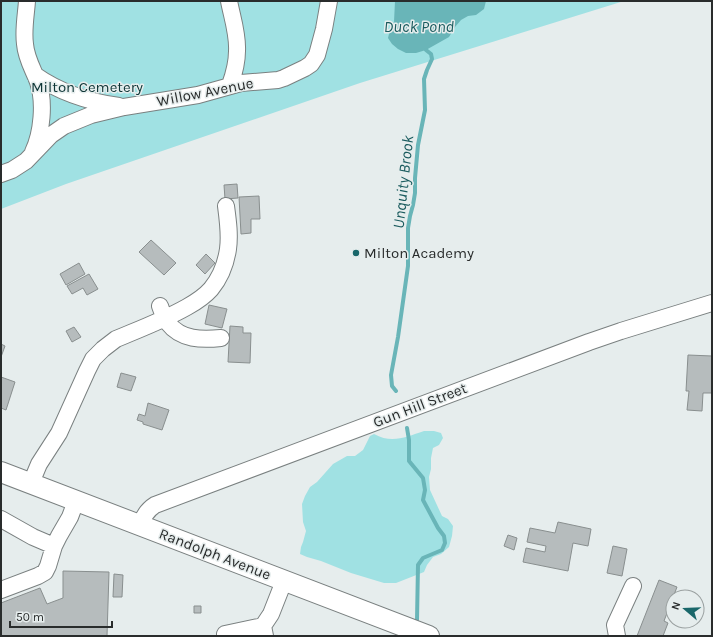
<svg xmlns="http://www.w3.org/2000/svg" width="713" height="637" viewBox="0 0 713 637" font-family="Karla,sans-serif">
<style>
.green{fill:#a0e1e3}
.water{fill:#69b5b8}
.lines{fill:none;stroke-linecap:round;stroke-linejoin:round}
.stream{stroke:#69b5b8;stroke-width:4}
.building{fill:#b6bcbd;stroke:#898f8f}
.minor-casing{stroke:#7a8080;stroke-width:18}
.major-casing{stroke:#7a8080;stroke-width:22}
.minor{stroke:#fff;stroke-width:16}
.major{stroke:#fff;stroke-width:20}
.poi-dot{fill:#19676a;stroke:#e6eded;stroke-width:1.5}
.labels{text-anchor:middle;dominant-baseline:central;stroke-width:3;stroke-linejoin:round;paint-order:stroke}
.park-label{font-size:15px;fill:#0e3536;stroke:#e6eded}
.street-label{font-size:15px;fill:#292c2c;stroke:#e6eded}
.poi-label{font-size:15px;fill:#292c2c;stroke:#e6eded;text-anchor:start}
.water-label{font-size:16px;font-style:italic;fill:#1a5b5e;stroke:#e6eded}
</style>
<rect width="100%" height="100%" fill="#e6eded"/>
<path class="green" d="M1,1H624L360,83L66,184L1,209Z
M424,431H434L441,433L443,438L439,445L433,448L431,458V469L429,477L430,490L442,516L448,519L453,526L452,536L449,547L441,554L433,557L427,565L424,572L396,583H384L351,573L321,561L307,557L300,554L301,547L303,542L306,531L303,522L302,504L305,496L310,487L317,482L333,464L347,456H355L363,450L370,436L374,434C392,444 406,437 424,431Z"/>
<path class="water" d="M395,1H486L484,9L476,15L468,16L461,20L455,27L449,37L426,50L416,53H406L398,49L392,44L388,38L390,30L394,22Z"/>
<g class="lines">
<path class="stream" d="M396,391L392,386L391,375L398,337L408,266V228L410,216L413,205L415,193V178L418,145L425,110L424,79L427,70L432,59L431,54L426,50
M407,428L409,440V461L423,478L425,490L423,500L438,528L444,536L445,543L442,550L423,558L418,565L417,620"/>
</g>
<path class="building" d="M237,184L238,198L225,199L224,185Z
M259,196L260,219H251V233L241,234L239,197Z
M151,240L176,263L164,275L139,252Z
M206,254L215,263L205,274L196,265Z
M79,263L85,274L66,285L60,274Z
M89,274L98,289L87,295L83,288L72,294L67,286Z
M209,305L227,309L222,328L205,324Z
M230,326L243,327V333H251L250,363L228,362Z
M74,327L81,337L72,342L66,331Z
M1,344L5,346L1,357Z
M688,355L712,356V393H703L702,411L687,410L689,391H686Z
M121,373L136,377L131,391L117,387Z
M1,377L15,382L6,410L1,408Z
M148,403L169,410L162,430L143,424V422L137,420L139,414L145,416Z
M558,522L591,529L588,546L573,543L568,571L523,562L526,548L545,552L546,546L527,542L530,528L555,533Z
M508,535L517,538L514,550L504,546Z
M613,546L627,549L622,576L607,573Z
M63,571L109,572L107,636H1V603L40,588L47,604L63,598Z
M114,574L123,575L122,597H113Z
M659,580L677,587L664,621L668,623L663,636H637Z
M194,606H201V613H194Z"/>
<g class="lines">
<g class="minor-casing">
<path id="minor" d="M27,1C26,15 23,30 25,44C26,58 33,69 38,82C45,102 42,133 33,152
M229,1C232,17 238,34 237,51C237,63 234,74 230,85
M35,75C59,92 90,102 119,106
M1,174L12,170L26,161L51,135L64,126L91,115L124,107L198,95L241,83L278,80L284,78L305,68L311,64L317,55L324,29L329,1
M160,306C162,312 164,318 168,323C181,340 202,340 221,338
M31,483L39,464L59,433L87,371L93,359L103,349L116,339C140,329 164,320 187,307C196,302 204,297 211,289C220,278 226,263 228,249C230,235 228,221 226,206
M1,519L33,537L54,546
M140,525C143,517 147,510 155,505L589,342L621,331L712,303
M1,590L38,576L45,572L48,566L54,546L59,536L70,517L76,501
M226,636L225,634L263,626
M265,636L263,626L271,614L284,581
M617,636L615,625L633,586"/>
</g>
<g class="major-casing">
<path id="major" d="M1,472L429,636"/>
</g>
<use href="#minor" class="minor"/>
<use href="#major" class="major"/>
</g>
<circle class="poi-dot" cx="356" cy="253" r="4"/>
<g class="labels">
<g class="park-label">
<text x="87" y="87">Milton Cemetery</text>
</g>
<g class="street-label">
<text transform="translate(205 92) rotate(-11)">Willow Avenue</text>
<text transform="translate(420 405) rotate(-21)">Gun Hill Street</text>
<text transform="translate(215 554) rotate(21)">Randolph Avenue</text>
</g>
<g class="poi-label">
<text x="364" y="253">Milton Academy</text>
</g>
<g class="water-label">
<text x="419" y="26">Duck Pond</text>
<text transform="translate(403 182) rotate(-84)">Unquity Brook</text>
</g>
</g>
<rect width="713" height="637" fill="none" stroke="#292c2c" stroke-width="4"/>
<g transform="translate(685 609) rotate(289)"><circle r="19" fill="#e6eded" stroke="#9aa0a0"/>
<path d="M0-3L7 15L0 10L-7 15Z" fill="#19676a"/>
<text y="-6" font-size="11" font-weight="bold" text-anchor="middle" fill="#292c2c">N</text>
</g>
<path d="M10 621v6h102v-6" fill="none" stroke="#292c2c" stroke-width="2"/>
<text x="16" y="621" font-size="12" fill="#292c2c" stroke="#e6eded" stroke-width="3" paint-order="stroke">50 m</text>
</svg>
